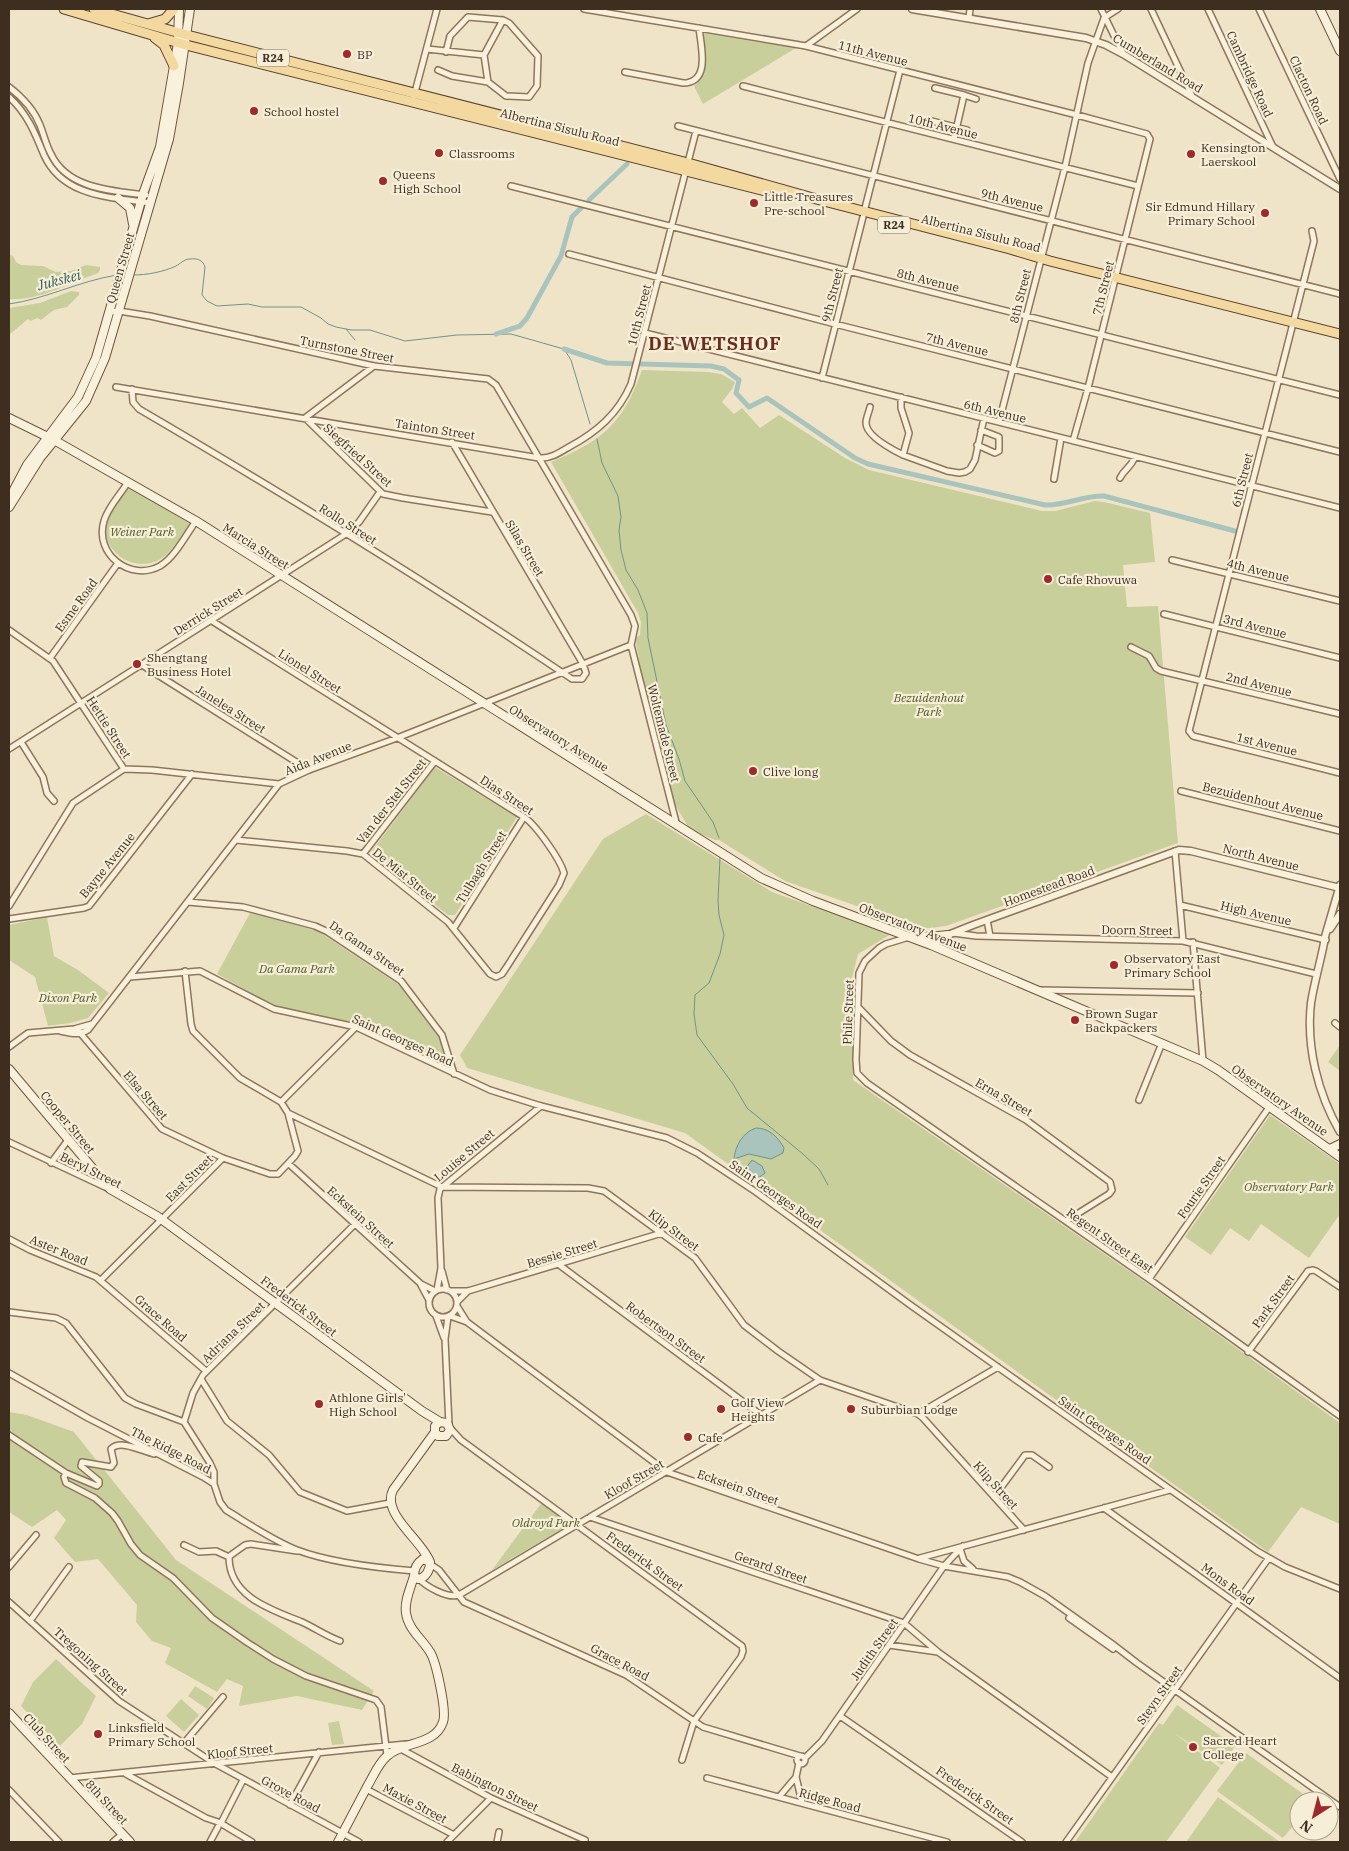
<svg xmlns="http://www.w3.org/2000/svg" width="1349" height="1851" viewBox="0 0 1349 1851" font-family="'IBM Plex Serif',serif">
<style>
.green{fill:#c9cf9b}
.water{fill:#a9c4bc;stroke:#6f938a}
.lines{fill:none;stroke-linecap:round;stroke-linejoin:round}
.stream{stroke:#6f938a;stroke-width:1}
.canal{stroke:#a9c4bc;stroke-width:5}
.minor-casing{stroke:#8d765c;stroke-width:8}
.tertiary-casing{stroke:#8d765c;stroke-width:9}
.secondary-casing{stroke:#6f573f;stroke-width:10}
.primary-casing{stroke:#5b4430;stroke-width:11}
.minor{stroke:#faf1dc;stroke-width:5}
.tertiary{stroke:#faf1dc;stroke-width:6}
.secondary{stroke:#faf1dc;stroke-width:8}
.primary{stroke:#f3d9a0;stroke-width:9}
.poi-dot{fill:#9e2a2b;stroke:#f7eed8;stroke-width:2}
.labels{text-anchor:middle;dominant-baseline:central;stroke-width:4.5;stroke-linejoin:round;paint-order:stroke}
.shield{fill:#f7eed8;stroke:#756857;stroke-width:1}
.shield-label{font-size:11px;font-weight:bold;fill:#3d2e20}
.street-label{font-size:12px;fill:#3d2e20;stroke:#f7eed8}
.poi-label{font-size:12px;fill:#3d2e20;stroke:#f7eed8;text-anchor:start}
.park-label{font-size:12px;font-style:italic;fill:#4d5a26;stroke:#f7eed8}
.water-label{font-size:14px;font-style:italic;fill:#2f5d5a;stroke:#f7eed8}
.district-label{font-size:18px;font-weight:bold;letter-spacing:1px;fill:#6b2e1e;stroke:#f7eed8}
</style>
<rect width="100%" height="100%" fill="#f0e4c8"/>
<path class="green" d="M702,33L796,48L703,104L694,86C710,73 704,52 702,33Z
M9,255L13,256L16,262L21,265L43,266L56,272L71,271L86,265L100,267V270L98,273C72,282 36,302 9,299Z
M71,291L79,292V295L67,307L54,310L41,320L37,318L31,321L28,319L9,335V308L40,303Z
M642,370L708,372L721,374L735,382L732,389L722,402L734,414L742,408L760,428L779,415L845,458L869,470L1042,511H1055L1095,501L1104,502L1150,513L1155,562L1123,565L1127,607L1158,606L1178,843L946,926L923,929L785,881L719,840H715L690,830L669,794L646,699L635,638L640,635L641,622L638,613L551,462C602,441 623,424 642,370Z
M129,485L192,523C182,534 172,553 159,560C132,574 96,548 108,518C113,506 122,495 129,485Z
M435,767L517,817L455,915H448L379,861L371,852Z
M646,814L772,892L891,934L858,954L851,982L855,1044L853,1080L1158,1291L1340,1423V1524L1301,1507L1268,1552L685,1133L467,1068L460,1055L603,839Z
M250,913L318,931L399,985L439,1036L446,1059L444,1065L354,1023L281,1008L271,1004L217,974Z
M47,917L54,956L78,970L109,993L88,1018L70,1023L48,1026L35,977L9,960V925Z
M1340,1045V1071L1328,1062Z
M1270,1115L1340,1164V1214L1309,1258L1261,1224L1249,1241L1230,1228L1211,1255L1185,1237Z
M9,1412L27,1415L74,1432L176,1560L374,1691L362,1710L297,1696L239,1706L243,1686L227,1679L217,1692L165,1663L171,1648L152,1641L136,1622L137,1605L98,1559L75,1562L54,1538L66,1520L57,1510L32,1527L9,1512Z
M543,1501L572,1523L492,1570Z
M56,1659L96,1696L82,1724L60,1746L21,1706L33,1682Z
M195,1686L214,1698L207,1709L188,1696Z
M181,1699L199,1715L184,1732L166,1716Z
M1177,1705L1235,1746L1222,1765L1174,1733L1220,1768L1166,1842H1075L1159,1723L1163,1725Z
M339,1721L344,1744L332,1745L328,1723Z
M1246,1753L1313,1801H1299V1819L1283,1838L1217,1791Z
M1218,1797L1280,1842H1186Z"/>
<path class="water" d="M756,1128C769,1128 778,1137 784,1148L783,1153L771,1159L749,1154L734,1159C735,1146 743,1132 756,1128Z
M752,1160L762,1166L765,1173L757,1179L748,1174L745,1169Z"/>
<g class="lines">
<path class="stream" d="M133,275C147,275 163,272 176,266C180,264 184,259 190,259C197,258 203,260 205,267L202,295L207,301L217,306L248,304L262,307H301L321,318L328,324L336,327L351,330H370L405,341L457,335L511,334L564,349L571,360L590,424
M9,304C46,299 79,281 117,275
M346,329L355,340
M597,439L602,463L618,496L621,517L619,530L621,550L626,570L638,590L647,613L648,638L666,725L679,759L685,781L713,822L719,838
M720,857L718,901L719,915L724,935L720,954L709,983L695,995L694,1014L697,1035L733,1084L747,1108L803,1154L819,1169L828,1185"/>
<path class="canal" d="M589,200L627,164
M496,334L520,326L527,318L561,256L572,217L582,207
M564,349L607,363L711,366L724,369L739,380L736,393L749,407L767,398L855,458L868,464L1045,505C1065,506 1084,495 1104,496L1235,531"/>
<g class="minor-casing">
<path id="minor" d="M584,9L806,46L1077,115L1147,134L1150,139L1088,388L1073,441
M1101,9L1123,54
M1151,9L1192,96
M1208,9L1273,147
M1259,9L1340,179
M969,18L970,9
M806,46L857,9
M427,49L484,55
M446,52L450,36L468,17L503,20L509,23L538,56L537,86L529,97L506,96L488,82L484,55L503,20
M438,70L452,76L488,82
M625,72L683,83C711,83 701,46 699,28
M743,86L1138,186
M9,87C22,97 34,110 40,125C44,135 46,145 51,154C67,189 113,191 146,195
M935,88L964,95
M414,96L437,9
M9,97C27,113 35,133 44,155C63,197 110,197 150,203
M928,120L967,130
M678,126L1340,294
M954,139L964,95L976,99
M511,186L1340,395
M864,212L900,70
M1312,231L1314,241L1189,731L1193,736L1340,773
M569,254L835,324L1340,452
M110,312L119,311L150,316L374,366L488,379L496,385L539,458C550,459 559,453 569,447C597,432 618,414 631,384L696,131
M645,333L1340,508
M374,366L305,418L383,494L403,498L492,512
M822,378L863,217
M116,387L539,458L631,615L635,626L631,645
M132,389L133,402L139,409C286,495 431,584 572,679H582L586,673L583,664L452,442
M901,397V408L909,433L903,455L947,471L959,473L965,472L970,469L975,460L984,418
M870,407C869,412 866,418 866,423C866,436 893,450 903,455
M999,422L1065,167L1088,63L1104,18L1118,9
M977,445L995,453L999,451V437L981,430
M1120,478C1125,468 1130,469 1135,457
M1054,479L1061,438
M128,482C120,495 108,507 104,521C94,554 130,582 160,566C175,557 186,535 196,521
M1172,560L1340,601
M1164,614L1340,658
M212,621L524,817C536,825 560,859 564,873L559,885L508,965L502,974L496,977L490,974L448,922L363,854L347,851L236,840
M9,630L53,661L124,769
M631,645L677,826
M1131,647L1149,656L1156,668L1161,671L1340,714
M50,658L118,563
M142,665L309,770
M21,742L43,777L47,793L54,801
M9,749L346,534L359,522L380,492
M124,769L152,770L279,784
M1181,791L1340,831
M1175,851L1183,941
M363,854L435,761
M188,902L243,907L315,926L326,931L401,981L442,1035L454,1074
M1180,905L1326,940
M9,906L73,803L124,769
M9,919L84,908L89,906L192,774
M987,920L990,936
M454,928L524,817
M953,933L976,936L1183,941L1316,974
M909,937L886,944L879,948L865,961L859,973L856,1060L857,1073L867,1083L1149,1279L1340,1416
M1193,942L1203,1061
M130,977L200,971L274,1009L356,1027L490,1090L541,1106L667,1138L697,1153L756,1192L909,1304L1257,1551L1285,1567L1340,1589
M1041,990L1198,993
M859,1008L891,1041L910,1055L1026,1120L1110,1182L1112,1190L1109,1194L1066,1221
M1335,1023L1340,1027
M78,1029L81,1034L162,1129L223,1158L270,1174H278L295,1156L298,1151L288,1113L281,1102L240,1078L193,1031L191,1024L185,971
M60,1031C70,1033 79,1036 88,1030L279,784L309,770L397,738L631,645
M9,1047L28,1033L74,1029L92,1024
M1139,1100L1162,1043
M281,1102L356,1027
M288,1113L442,1187L588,1188L604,1191L695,1258L744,1325L778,1351L820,1380L918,1414L923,1418L1024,1530
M9,1142L107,1188
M51,1163L68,1140
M289,1164L421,1284L435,1291
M9,1239L30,1250L96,1277L206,1371
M558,1264L761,1415
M442,1271L447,1290
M1149,1279L1270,1106
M101,1280L223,1158
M421,1285L429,1300
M429 1303a14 14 0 1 1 28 0a14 14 0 1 1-28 0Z
M437,1290L441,1268L438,1198L440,1189L541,1106
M450,1291H468L662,1233
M457,1302L468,1291
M457,1306L467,1322
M9,1312L56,1318L66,1323L125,1398L136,1404L184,1422L210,1463L214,1472V1484
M436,1316L444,1338
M450,1316L467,1322L667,1472L919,1559L944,1566L1008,1577L1020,1582L1045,1596L1111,1643L1137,1663L1340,1807
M448,1317L445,1339L449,1425
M1248,1352L1308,1271L1313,1270L1316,1271L1340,1287
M9,1373L88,1418L203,1477L214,1484L220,1502L226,1510C249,1524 272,1540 297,1550C331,1563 378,1568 415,1571
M201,1379L227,1421L269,1455L300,1492L347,1511L390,1503
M918,1414L998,1367
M184,1422L193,1393L203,1375L355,1224
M450,1428L461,1440L742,1646L743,1651L741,1657L694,1721L682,1760
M9,1435L66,1473L97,1486L99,1484V1481L81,1466L82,1462L111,1467L114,1463L111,1449C120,1439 142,1451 154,1454
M66,1473L64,1477L66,1483L95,1498L112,1513L118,1521L131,1544L140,1555L173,1578L212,1618L248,1643L273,1659L306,1676L376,1700L381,1707L387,1755
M994,1497L1025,1455H1032L1049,1467
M1104,1508L1340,1678
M590,1517L904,1623L938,1652L1112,1777
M184,1545L199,1552L216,1551L229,1557
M960,1549L964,1561L973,1569
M297,1551L251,1544L245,1545L231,1555L229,1557C229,1597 272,1610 302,1622C315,1628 326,1636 340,1641
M920,1558L1170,1490
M430,1564L439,1570L464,1602L626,1675L703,1727L800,1756
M9,1567L36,1535
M419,1579C427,1587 448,1599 459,1595L820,1380
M9,1602L119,1701L214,1763L359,1842
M1069,1618L1113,1649
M30,1621L69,1567
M889,1645L938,1652
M840,1716L1022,1842
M184,1743L223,1697
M399,1748L491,1798L585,1840
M797 1760a4 4 0 1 1 8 0a4 4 0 1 1-8 0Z
M805,1758L822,1741L944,1566L963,1546
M799,1763L796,1777L802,1802
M126,1774L206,1818L218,1822
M69,1778L406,1744
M707,1778L947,1842
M366,1789L454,1835
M9,1790L59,1842
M779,1797L796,1777
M290,1805L319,1752
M221,1823L243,1780
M222,1824L252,1842
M113,1842L122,1834
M210,1842L218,1827
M447,1842L491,1798
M497,1842L499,1832
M1066,1842L1268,1559"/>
</g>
<g class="tertiary-casing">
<path id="tertiary" d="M912,9L1086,38L1106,45L1123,54L1340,189
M1340,885L1324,940V943C1320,964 1314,983 1311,1003C1306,1047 1318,1094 1340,1132
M1330,929L1340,914
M931,945L948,935L973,925L1179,850L1191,851L1340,888"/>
</g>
<g class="secondary-casing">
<path id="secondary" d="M1320,9L1340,51
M118,198L130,208L133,224
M9,418L54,440L196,521L761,878L813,901L931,945L1203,1061L1218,1070L1340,1157
M9,499L27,465L78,397L96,358L143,194L160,147L178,43L179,9
M9,507L40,458L86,401L105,358L169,139L179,83L190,9
M915,935L929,937L948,935
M9,1069L110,1189L157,1216L422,1411L440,1422L447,1423L450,1430L446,1436H438L435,1432V1426L440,1422
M1330,1149L1340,1144
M423,1559L430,1562C430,1570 426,1578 418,1579L414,1576C414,1569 417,1563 423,1559Z
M430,1562C422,1540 381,1514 393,1490L435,1432
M9,1713L130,1842
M338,1842C348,1823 358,1804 368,1785C374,1775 378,1764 387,1756C403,1741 435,1746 443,1722C447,1711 436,1661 430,1652C422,1639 408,1629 406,1613C404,1601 411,1587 414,1576"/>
</g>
<g class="primary-casing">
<path id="primary" d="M64,9L186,45L766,191
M94,9L187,35L688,163L820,200L1010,249L1050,261L1340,334
M148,24L165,19L174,9
M155,38L164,45L174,66"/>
</g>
<use href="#minor" class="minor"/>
<use href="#tertiary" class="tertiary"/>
<use href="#secondary" class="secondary"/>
<use href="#primary" class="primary"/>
</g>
<g class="poi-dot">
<circle cx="347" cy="54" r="5"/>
<circle cx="254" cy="111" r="5"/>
<circle cx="439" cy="153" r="5"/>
<circle cx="1191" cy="154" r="5"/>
<circle cx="383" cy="181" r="5"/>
<circle cx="754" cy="203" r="5"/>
<circle cx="1265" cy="213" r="5"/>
<circle cx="1048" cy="579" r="5"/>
<circle cx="137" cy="664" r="5"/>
<circle cx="753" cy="771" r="5"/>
<circle cx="1114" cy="965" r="5"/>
<circle cx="1075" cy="1020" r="5"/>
<circle cx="319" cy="1404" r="5"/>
<circle cx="721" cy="1409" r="5"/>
<circle cx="851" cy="1409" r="5"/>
<circle cx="688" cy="1437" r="5"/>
<circle cx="98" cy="1734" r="5"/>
<circle cx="1193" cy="1747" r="5"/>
</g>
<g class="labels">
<g class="shield">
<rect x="257" y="49.5" width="32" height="17" rx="4"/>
<rect x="878" y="216.5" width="32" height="17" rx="4"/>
</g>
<g class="shield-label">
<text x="273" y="58">R24</text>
<text x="894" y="225">R24</text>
</g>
<g class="street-label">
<text transform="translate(873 53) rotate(14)">11th Avenue</text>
<text transform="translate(1158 63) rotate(31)">Cumberland Road</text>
<text transform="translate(1250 74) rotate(65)">Cambridge Road</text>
<text transform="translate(1309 90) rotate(65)">Clacton Road</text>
<text transform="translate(943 126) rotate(14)">10th Avenue</text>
<text transform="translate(560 127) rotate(14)">Albertina Sisulu Road</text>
<text transform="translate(1012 200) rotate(14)">9th Avenue</text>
<text transform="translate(981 233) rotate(14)">Albertina Sisulu Road</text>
<text transform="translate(120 268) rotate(-74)">Queen Street</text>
<text transform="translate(928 280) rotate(14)">8th Avenue</text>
<text transform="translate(1103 288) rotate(-76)">7th Street</text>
<text transform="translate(832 295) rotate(-76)">9th Street</text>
<text transform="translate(1020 296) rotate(-76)">8th Street</text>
<text transform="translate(639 315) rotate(-76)">10th Street</text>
<text transform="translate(957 344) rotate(14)">7th Avenue</text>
<text transform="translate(347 349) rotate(11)">Turnstone Street</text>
<text transform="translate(995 411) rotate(14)">6th Avenue</text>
<text transform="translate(435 429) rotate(9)">Tainton Street</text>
<text transform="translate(358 455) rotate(42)">Siegfried Street</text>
<text transform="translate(1242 480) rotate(-76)">6th Street</text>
<text transform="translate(348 524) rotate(32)">Rollo Street</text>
<text transform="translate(256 546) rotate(32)">Marcia Street</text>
<text transform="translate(525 548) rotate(59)">Silas Street</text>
<text transform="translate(1258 570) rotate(14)">4th Avenue</text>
<text transform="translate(76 605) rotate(-54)">Esme Road</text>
<text transform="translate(208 611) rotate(-32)">Derrick Street</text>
<text transform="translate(1255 626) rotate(14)">3rd Avenue</text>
<text transform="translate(310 671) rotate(32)">Lionel Street</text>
<text transform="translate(1259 684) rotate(14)">2nd Avenue</text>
<text transform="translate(231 709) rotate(32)">Janelea Street</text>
<text transform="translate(109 727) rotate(57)">Hettie Street</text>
<text transform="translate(664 733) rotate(76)">Woltemade Street</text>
<text transform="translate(559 738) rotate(32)">Observatory Avenue</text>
<text transform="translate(1267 744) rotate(14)">1st Avenue</text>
<text transform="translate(318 758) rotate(-22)">Aida Avenue</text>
<text transform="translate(507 795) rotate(33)">Dias Street</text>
<text transform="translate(391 801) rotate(-52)">Van der Stel Street</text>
<text transform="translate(1263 801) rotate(14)">Bezuidenhout Avenue</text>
<text transform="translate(1261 857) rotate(14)">North Avenue</text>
<text transform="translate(107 865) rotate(-51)">Bayne Avenue</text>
<text transform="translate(481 867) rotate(-58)">Tulbagh Street</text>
<text transform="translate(405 875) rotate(39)">De Mist Street</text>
<text transform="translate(1049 886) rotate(-20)">Homestead Road</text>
<text transform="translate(1256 913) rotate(13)">High Avenue</text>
<text transform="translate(913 927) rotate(21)">Observatory Avenue</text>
<text transform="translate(1137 930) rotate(1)">Doorn Street</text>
<text transform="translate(367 948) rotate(34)">Da Gama Street</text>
<text transform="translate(848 1012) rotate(-88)">Phile Street</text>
<text transform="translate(403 1040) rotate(24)">Saint Georges Road</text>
<text transform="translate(146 1095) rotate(49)">Elsa Street</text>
<text transform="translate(1004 1097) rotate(30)">Erna Street</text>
<text transform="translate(1280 1100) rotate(35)">Observatory Avenue</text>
<text transform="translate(68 1122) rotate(50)">Cooper Street</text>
<text transform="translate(464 1155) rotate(-40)">Louise Street</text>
<text transform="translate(91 1170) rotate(26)">Beryl Street</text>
<text transform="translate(189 1178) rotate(-45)">East Street</text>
<text transform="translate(1201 1187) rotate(-55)">Fourie Street</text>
<text transform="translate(776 1194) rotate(35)">Saint Georges Road</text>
<text transform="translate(361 1217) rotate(42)">Eckstein Street</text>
<text transform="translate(674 1230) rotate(37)">Klip Street</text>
<text transform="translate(1110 1240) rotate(35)">Regent Street East</text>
<text transform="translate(59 1250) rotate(22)">Aster Road</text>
<text transform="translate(562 1253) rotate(-17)">Bessie Street</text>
<text transform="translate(1273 1301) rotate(-54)">Park Street</text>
<text transform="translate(299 1306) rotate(37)">Frederick Street</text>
<text transform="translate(161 1318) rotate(41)">Grace Road</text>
<text transform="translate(233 1332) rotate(-44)">Adriana Street</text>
<text transform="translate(666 1332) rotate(36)">Robertson Street</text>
<text transform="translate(1105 1430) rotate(35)">Saint Georges Road</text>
<text transform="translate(171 1450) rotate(27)">The Ridge Road</text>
<text transform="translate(634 1479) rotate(-30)">Kloof Street</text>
<text transform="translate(996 1485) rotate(48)">Klip Street</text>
<text transform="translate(738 1487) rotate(19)">Eckstein Street</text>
<text transform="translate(645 1561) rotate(36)">Frederick Street</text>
<text transform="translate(771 1567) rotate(19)">Gerard Street</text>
<text transform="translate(1228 1584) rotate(36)">Mons Road</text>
<text transform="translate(874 1649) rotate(-55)">Judith Street</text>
<text transform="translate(91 1661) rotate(42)">Tregoning Street</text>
<text transform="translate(620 1662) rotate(28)">Grace Road</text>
<text transform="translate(1159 1695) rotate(-55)">Steyn Street</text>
<text transform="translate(47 1738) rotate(47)">Club Street</text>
<text transform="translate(240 1751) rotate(-6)">Kloof Street</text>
<text transform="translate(495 1787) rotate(26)">Babington Street</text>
<text transform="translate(291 1794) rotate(28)">Grove Road</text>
<text transform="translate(975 1795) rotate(35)">Frederick Street</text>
<text transform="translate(830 1800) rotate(15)">Ridge Road</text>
<text transform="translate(107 1802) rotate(47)">8th Street</text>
<text transform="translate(415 1803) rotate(28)">Maxie Street</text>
</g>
<g class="poi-label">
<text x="357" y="54">BP</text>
<text x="264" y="111">School hostel</text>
<text x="1201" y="147">Kensington<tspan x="1201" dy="14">Laerskool</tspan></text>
<text x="449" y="153">Classrooms</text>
<text x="393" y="174">Queens<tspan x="393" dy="14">High School</tspan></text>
<text x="764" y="196">Little Treasures<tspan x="764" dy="14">Pre-school</tspan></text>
<text x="1255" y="206" text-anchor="end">Sir Edmund Hillary<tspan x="1255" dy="14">Primary School</tspan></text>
<text x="1058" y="579">Cafe Rhovuwa</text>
<text x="147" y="657">Shengtang<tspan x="147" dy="14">Business Hotel</tspan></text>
<text x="763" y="771">Clive long</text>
<text x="1124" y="958">Observatory East<tspan x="1124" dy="14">Primary School</tspan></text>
<text x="1085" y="1013">Brown Sugar<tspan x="1085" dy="14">Backpackers</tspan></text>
<text x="329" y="1397">Athlone Girls'<tspan x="329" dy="14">High School</tspan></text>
<text x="731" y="1402">Golf View<tspan x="731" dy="14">Heights</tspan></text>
<text x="861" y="1409">Suburbian Lodge</text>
<text x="698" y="1437">Cafe</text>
<text x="108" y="1727">Linksfield<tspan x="108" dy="14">Primary School</tspan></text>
<text x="1203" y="1740">Sacred Heart<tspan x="1203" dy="14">College</tspan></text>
</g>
<g class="park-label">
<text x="142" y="531">Weiner Park</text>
<text x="929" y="697">Bezuidenhout<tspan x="929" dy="14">Park</tspan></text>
<text x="297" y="968">Da Gama Park</text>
<text x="68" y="997">Dixon Park</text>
<text x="1289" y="1186">Observatory Park</text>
<text x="546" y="1522">Oldroyd Park</text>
</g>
<g class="water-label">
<text transform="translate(59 280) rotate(-15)">Jukskei</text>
</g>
<g class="district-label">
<text x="715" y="343">DE WETSHOF</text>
</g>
</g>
<rect width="1349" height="1851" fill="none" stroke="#3d2e20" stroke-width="20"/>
<g transform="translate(1314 1816) rotate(216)"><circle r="24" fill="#f7eed8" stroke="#ada18e"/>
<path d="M0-4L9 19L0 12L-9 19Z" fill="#9e2a2b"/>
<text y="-8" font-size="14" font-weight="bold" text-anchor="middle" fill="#3d2e20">N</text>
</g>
</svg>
